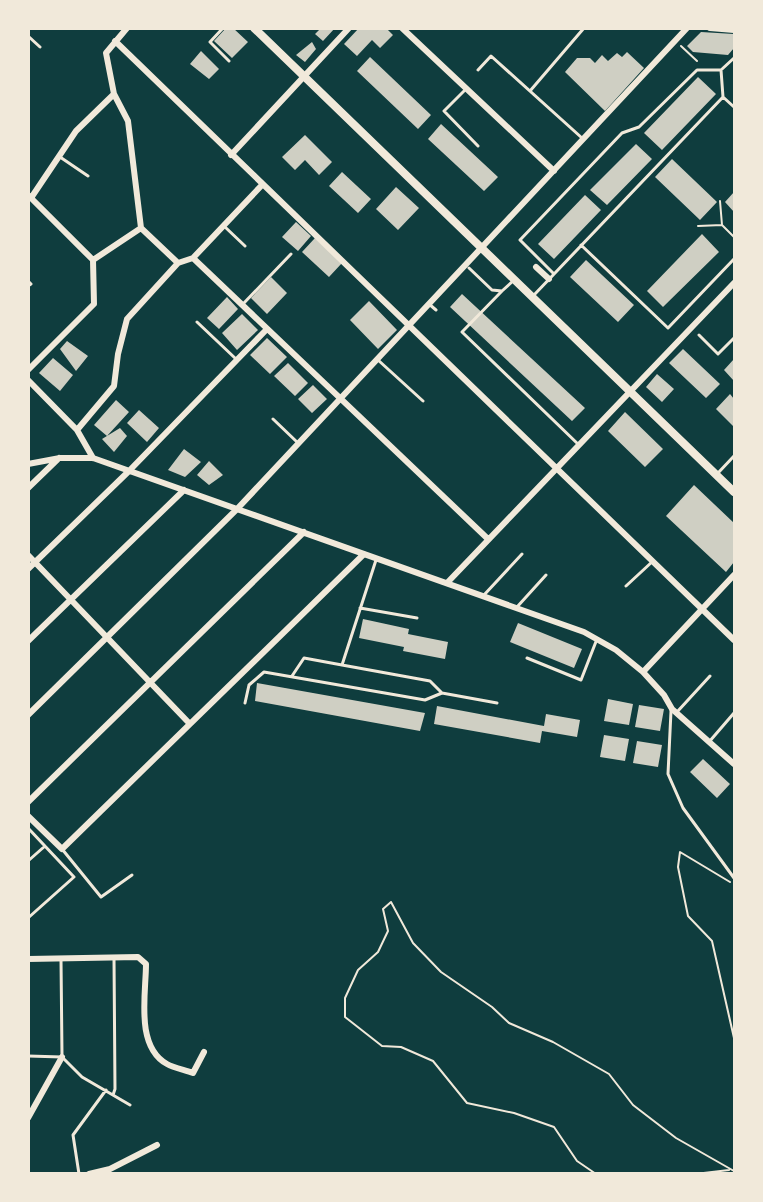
<svg xmlns="http://www.w3.org/2000/svg" width="763" height="1202" viewBox="0 0 763 1202" font-family="'DM Sans',sans-serif">
<style>
.building{fill:#cfcfc3}
.lines{fill:none;stroke-linecap:round;stroke-linejoin:round}
.path{stroke:#f1e9da;stroke-width:2}
.service{stroke:#f1e9da;stroke-width:3}
.minor{stroke:#f1e9da;stroke-width:6}
.tertiary{stroke:#f1e9da;stroke-width:8}
</style>
<rect width="100%" height="100%" fill="#0f3d3e"/>
<path class="building" d="M226,28H233L248,42L232,58L214,41Z
M321,28H335L323,41L315,34Z
M359,28H386L393,35L380,48L372,40L357,56L344,44Z
M701,32L734,34V48L728,55L693,52L687,46Z
M312,42L316,49L305,62L296,55Z
M201,51L219,69L209,79L190,64Z
M627,52L644,68L605,111L565,72L577,58H590L595,63L602,55L608,61L617,53L622,57Z
M370,57L431,115L418,129L357,71Z
M698,77L716,94L662,150L644,133Z
M441,124L498,177L484,191L428,139Z
M305,135L332,162L319,175L305,160L295,170L282,157Z
M636,144L652,159L607,205L590,190Z
M672,159L717,202L700,220L655,177Z
M342,172L371,199L358,213L329,186Z
M396,187L419,208L398,230L376,209Z
M734,192V212L725,202Z
M585,195L601,210L554,259L538,244Z
M296,222L311,236L298,251L282,237Z
M702,234L719,252L663,307L647,291Z
M315,238L342,263L329,277L302,252Z
M586,260L634,305L618,322L570,277Z
M271,277L287,293L267,314L251,298Z
M462,294L585,408L572,421L450,307Z
M227,297L238,309L219,329L207,318Z
M369,301L397,330L378,349L350,320Z
M242,314L258,330L237,350L222,333Z
M267,338L287,357L270,374L250,355Z
M67,341L88,356L76,371L60,349Z
M683,349L720,384L706,398L669,363Z
M53,358L73,375L60,391L39,373Z
M734,359V381L724,370Z
M288,363L308,383L295,396L274,376Z
M657,374L674,389L662,402L646,387Z
M313,385L327,399L312,413L298,399Z
M730,394L734,399V427L716,409Z
M116,400L129,412L107,436L94,425Z
M139,410L159,428L147,442L127,423Z
M625,412L663,449L645,467L608,431Z
M120,428L127,436L114,452L102,439Z
M184,449L201,462L185,477L168,470Z
M209,461L223,475L209,485L197,475Z
M694,485L734,523V562L726,572L666,516Z
M363,619L409,629L408,634L448,642L445,659L403,651L404,647L359,638Z
M518,623L582,649L574,668L510,642Z
M257,683L425,713L420,731L255,701Z
M608,699L633,704L629,725L604,721Z
M639,705L664,709L660,731L635,727Z
M437,706L544,726L546,714L580,720L577,737L542,731L540,743L434,724Z
M604,735L629,739L625,761L600,757Z
M637,741L662,745L658,767L633,763Z
M703,759L730,784L717,798L690,772Z"/>
<g class="lines">
<path class="path" d="M681,46L697,61
M720,201L722,225
M698,226L722,225L734,237
M730,882L680,852L678,867L688,916L712,941L734,1038
M596,1174L577,1161L554,1127L514,1113L467,1103L433,1061L401,1047L382,1046L345,1017V998L358,970L378,952L388,931L383,909L391,902L413,943L441,972L492,1007L509,1023L553,1042L609,1074L633,1105L676,1138L734,1171
M626,1174H644
M695,1174L729,1170"/>
<path class="service" d="M223,28L210,42L229,61
M28,36L40,47
M478,70L491,56L582,138
M721,70L723,97L734,107
M466,89L444,111L478,146
M530,91L584,28
M60,157L88,176
M225,227L245,246
M581,245L668,328L734,259
M469,268L492,290L502,291L513,281
M554,274L520,240L622,133L639,127L697,70H721L734,58
M28,281L31,284L28,286
M502,291L462,332L579,445
M534,295L723,97
M243,304L291,254
M429,304L436,310
M197,322L236,359
M699,335L718,354L734,338
M378,360L423,401
M273,419L297,442
M718,473L734,456
M376,560L342,665L430,681L442,693
M626,586L653,561
M484,595L522,554
M517,607L546,575
M360,608L417,618
M527,658L581,680L597,639
M292,676L304,658L342,665
M245,703L249,685L264,672L425,700L442,693L497,703
M671,711L668,774L683,808L734,878
M677,712L710,676
M709,742L734,713
M28,828L74,877L28,918
M62,849L101,897L132,875
M28,861L45,846
M61,960L62,1055
M28,1056L62,1057L82,1077L130,1105
M113,1095L115,1089L114,958
M79,1174L73,1135L106,1090"/>
<path class="minor" d="M127,28L106,53L114,94L128,121L141,228L178,263
M402,28L554,171
M710,28L734,30
M115,41L734,640
M231,155L349,28
M28,195L93,260L94,304L28,370
M31,198L76,131L114,94
M193,258L262,185
M93,260L141,228
M178,263L193,258L488,539
M536,267L549,279
M28,380L77,430L93,458
M77,430L114,386L118,354L127,319L178,263
M28,464L60,458H93L584,632L616,650L643,672L664,695L672,709L734,764
M28,488L59,458
M28,555L189,723
M28,569L129,471L267,329
M447,583L734,283
M28,641L184,490
M643,672L734,575
M28,715L238,508L687,28
M28,802L304,532
M28,816L62,849L364,554
M28,959L138,957L146,964C146,994 135,1046 167,1064C174,1068 185,1070 193,1073L204,1052
M28,1118L62,1057
M89,1174L110,1169L157,1145"/>
<path class="tertiary" d="M254,28L734,492"/>
</g>
<rect width="763" height="1202" fill="none" stroke="#f1e9da" stroke-width="60"/>
</svg>
